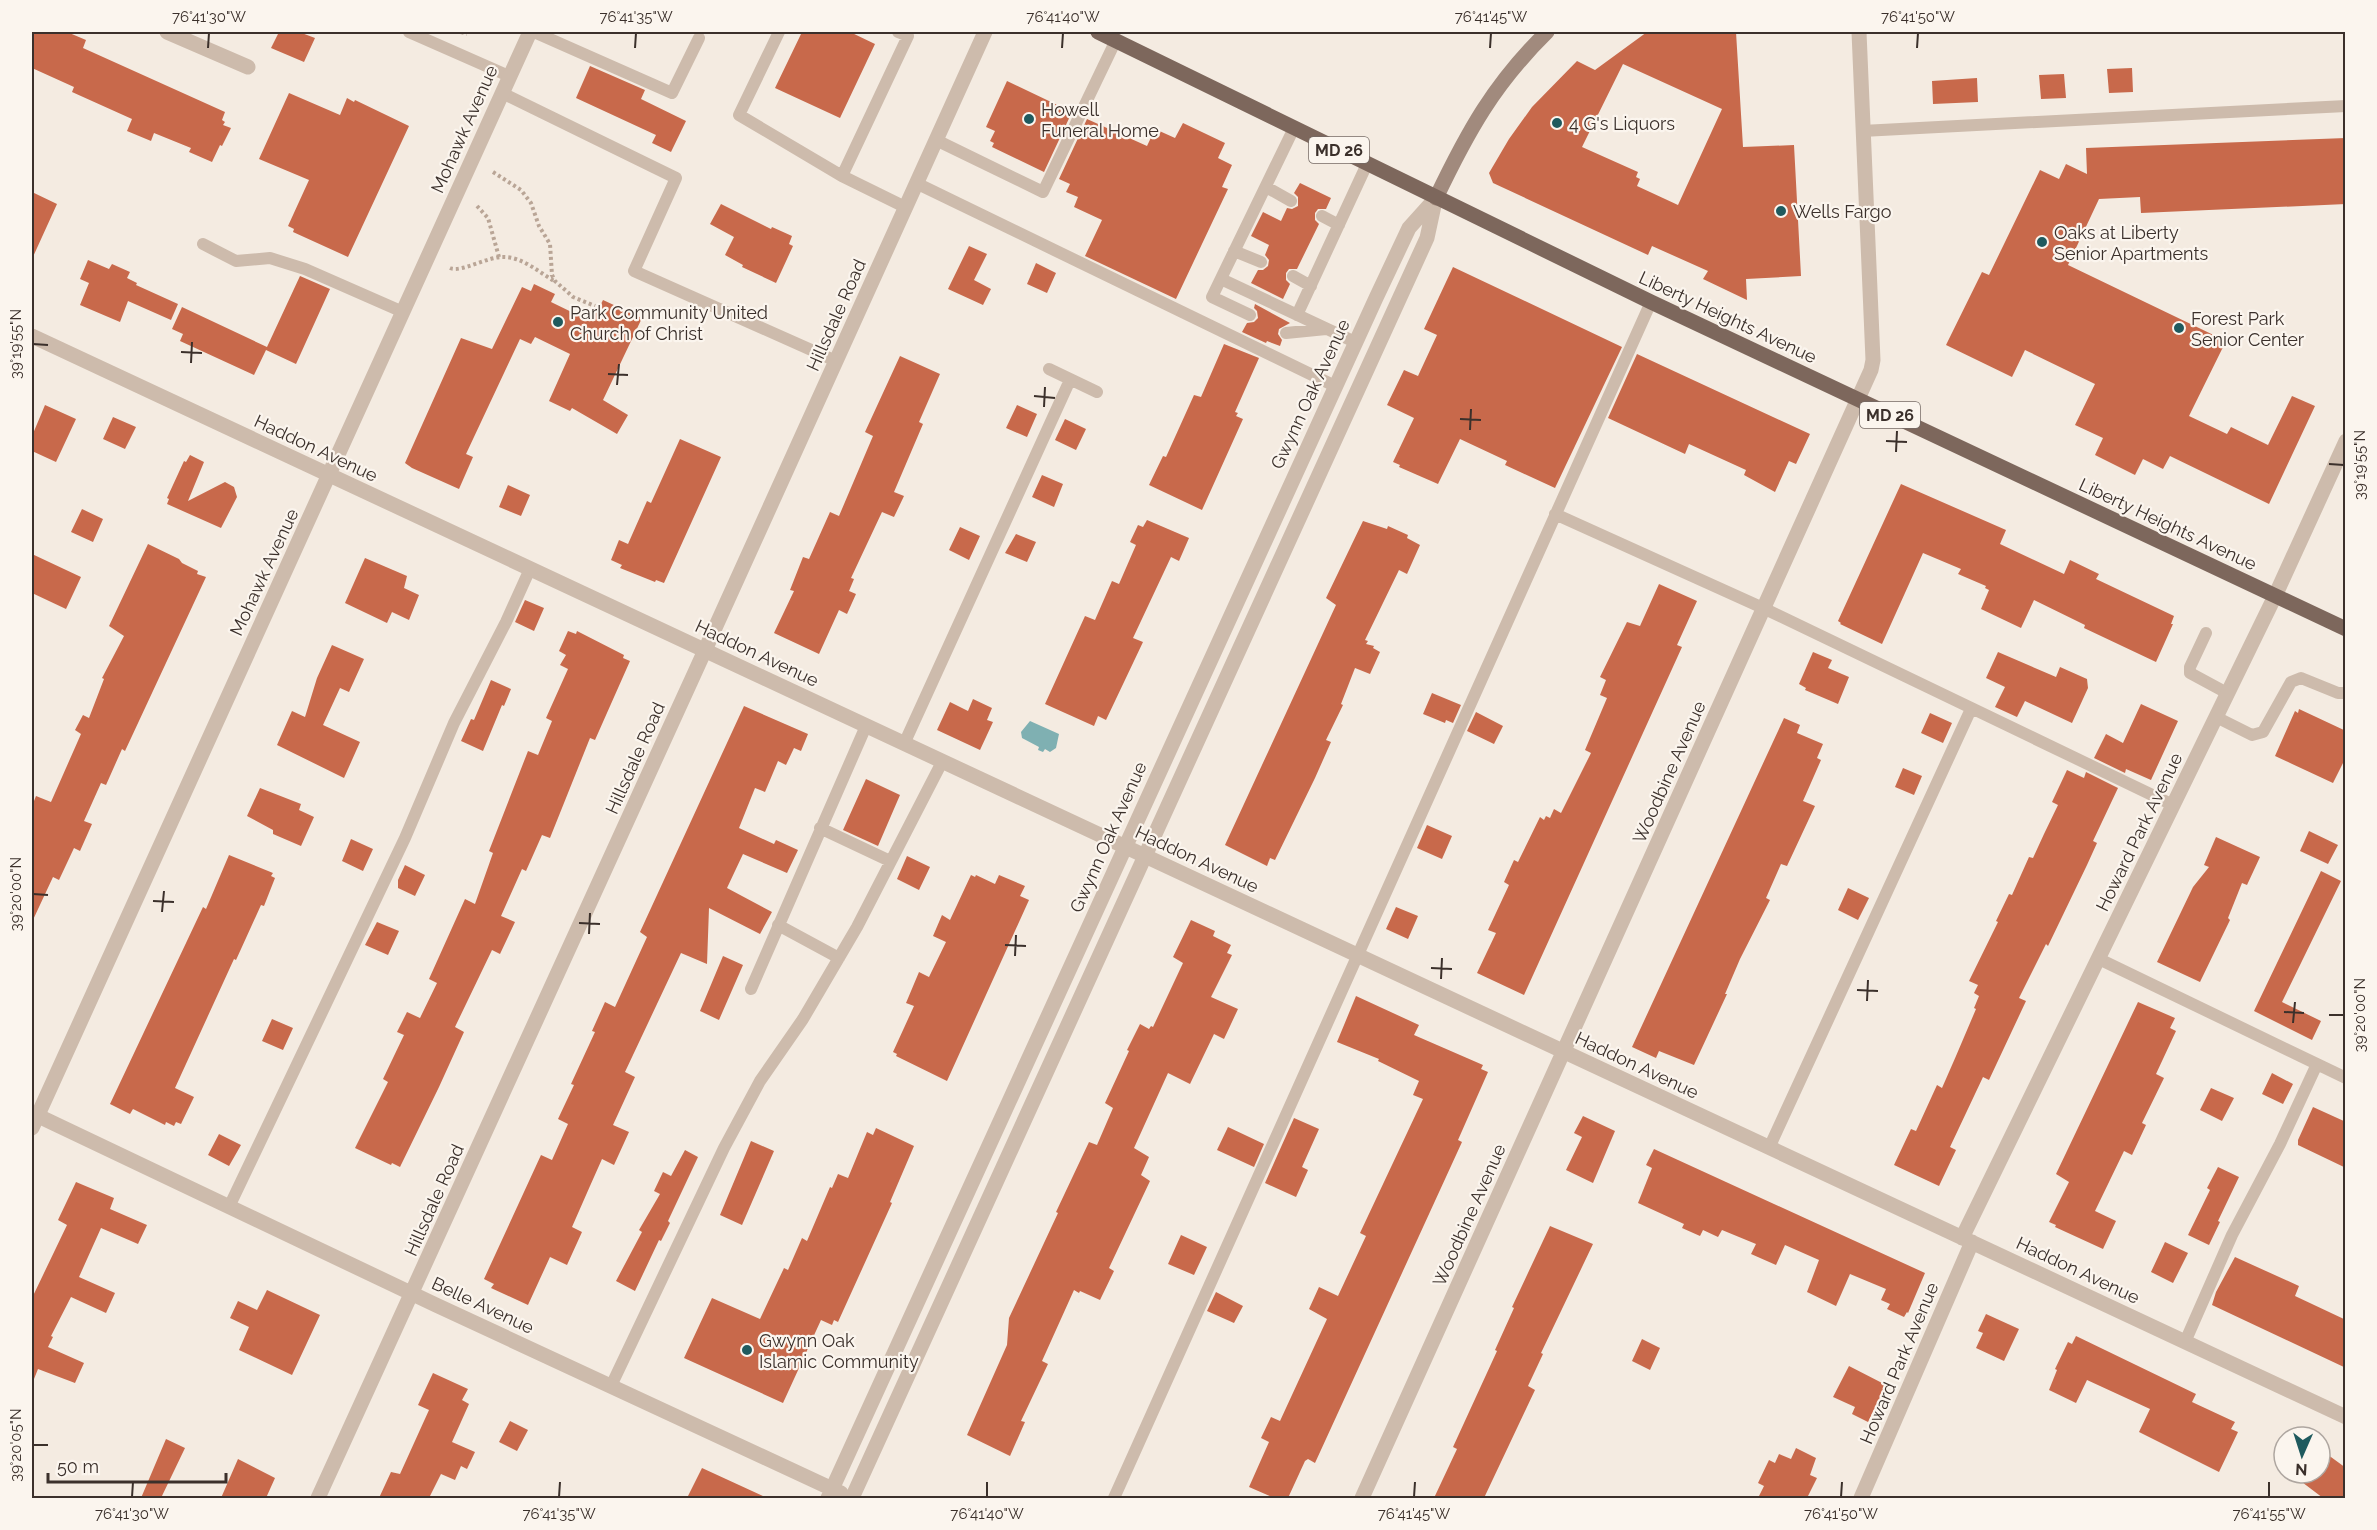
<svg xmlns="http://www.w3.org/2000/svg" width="2377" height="1530" viewBox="0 0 2377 1530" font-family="Raleway,sans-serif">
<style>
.water{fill:#7fb0b2}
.building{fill:#c8694b;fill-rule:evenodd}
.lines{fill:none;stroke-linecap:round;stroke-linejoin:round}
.path{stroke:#b9a596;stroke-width:4;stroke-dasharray:3 3;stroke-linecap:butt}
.service{stroke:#cdbbac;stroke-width:12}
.minor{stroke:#cdbbac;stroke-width:15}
.tertiary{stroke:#cdbbac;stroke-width:15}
.secondary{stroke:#a18a7d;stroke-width:15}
.primary{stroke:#7d675c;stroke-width:15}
.ticks{fill:none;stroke:#3b302b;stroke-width:2}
.poi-dot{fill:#1f5a5e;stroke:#fbf5ee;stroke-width:2}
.labels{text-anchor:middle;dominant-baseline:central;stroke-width:4.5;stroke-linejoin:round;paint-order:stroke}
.shield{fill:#fbf5ee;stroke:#756b66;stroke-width:1.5}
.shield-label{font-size:16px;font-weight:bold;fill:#3b302b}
.poi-label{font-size:18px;fill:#3b302b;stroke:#fbf5ee;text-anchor:start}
.street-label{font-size:18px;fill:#3b302b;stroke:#fbf5ee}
.neatline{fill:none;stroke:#3b302b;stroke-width:2}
.ticks-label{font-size:15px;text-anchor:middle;fill:#3b302b}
</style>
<rect width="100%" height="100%" fill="#f4ebe1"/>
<path class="water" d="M1030,721L1059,734L1056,748L1050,752L1045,749L1043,752L1038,750L1039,747L1022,738L1021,732Z"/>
<path class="building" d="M32,32H67L86,40L83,48L225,112L222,120L225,122L223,125L231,128L222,146L220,145L212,162L189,152L191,148L154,133L151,141L127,131L132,119L72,92L74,87L32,68Z
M279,32H299L315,38L304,62L271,48Z
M802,32H850L875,44L840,118L775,88Z
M1647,32H1736L1743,147L1794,145L1801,276L1746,279L1747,300L1703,279L1708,271L1652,246L1648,255L1493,183L1489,173L1509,139L1532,107L1577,61L1595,70ZM1623,64L1722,109L1678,205L1637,186L1640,179L1636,177L1638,172L1582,147Z
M590,66L645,90L641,99L686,121L671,152L652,143L656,135L576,98Z
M2132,68L2133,92L2109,93L2107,69Z
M2064,74L2066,98L2041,99L2039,75Z
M1977,78L1978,102L1933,104L1932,81Z
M1007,81L1072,112L1044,172L992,147L994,143L990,141L995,131L986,127Z
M289,93L340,115L347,98L354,102L355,100L409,126L348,257L293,232L294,229L288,226L309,180L259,159Z
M1087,119L1147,146L1155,129L1175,138L1183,123L1225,143L1218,158L1232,165L1222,187L1228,189L1176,299L1085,256L1102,220L1074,207L1078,197L1066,192L1070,184L1059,179Z
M2346,138V204L2141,213L2140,197L2099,199L2068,265L2226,341L2189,416L2227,434L2231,427L2268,445L2292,396L2315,406L2269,504L2170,456L2163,469L2143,459L2135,475L2095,455L2103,438L2075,425L2095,384L2025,350L2012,377L1946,345L1982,272L1989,275L2040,170L2059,179L2066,164L2087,174L2086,148Z
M1300,183L1331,198L1326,209H1318L1315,213V220L1319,224L1297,269H1289L1286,273V280L1290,284L1283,299L1251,283L1258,270H1263L1268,266L1269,260L1265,255L1269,245L1251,236L1263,212L1281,221L1287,208L1292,209L1298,206V197L1294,193Z
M32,192L57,204L32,259Z
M721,204L771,229L772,227L792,236L789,244L793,246L776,283L742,267L743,265L725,255L734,237L710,224Z
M969,246L987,254L974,280L991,289L983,305L948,289Z
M88,260L109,269L112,264L130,272L127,278L137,283L136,285L178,304L171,320L128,301L120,322L80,305L89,283L80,279Z
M1036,263L1056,273L1047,293L1027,284Z
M1453,267L1622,347L1555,488L1505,465L1507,461L1460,439L1438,484L1399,467L1400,465L1393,462L1414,418L1387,405L1404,370L1418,376L1437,335L1424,329Z
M300,276L330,289L296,364L266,350L254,375L180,341L183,334L172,329L182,307L267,347Z
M534,284L555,294L551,302L588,320L593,310L597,312L603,300L642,318L603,400L628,415L617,434L572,408L570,411L549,401L570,354L535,337L531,344L520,339L466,454L473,457L459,489L412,468L405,463L461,338L492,349L522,287L531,291Z
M1255,304L1290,323L1279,329L1278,334L1282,340L1280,346L1267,341L1266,343L1242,332L1247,323L1254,322L1258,318L1257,311L1254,308Z
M1224,344L1259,358L1235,412L1238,413L1236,416L1243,419L1202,510L1149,485L1163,456L1166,457L1194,395L1201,397Z
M1637,354L1810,434L1796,464L1789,461L1775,492L1744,475L1746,470L1689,444L1685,454L1608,418Z
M900,356L940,374L919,422L923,424L894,492L904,496L894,517L882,512L851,578L854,579L849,591L856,594L847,614L839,610L819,654L774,633L794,591L790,590L803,557L809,559L830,512L839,516L873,436L865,432Z
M45,405L76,419L56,462L32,451V436Z
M1017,405L1037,414L1027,437L1006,428Z
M113,417L136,427L125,449L103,439Z
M1065,419L1086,429L1076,450L1055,440Z
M680,439L721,457L664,583L656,580L655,582L620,568L622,565L611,560L619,540L628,544L647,501L651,503Z
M190,455L204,462L188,501L225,482L234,487L237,497L221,528L167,504L169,499L167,498L184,461L186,462Z
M1042,475L1063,484L1054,507L1032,497Z
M1901,484L2006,530L2000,544L2064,574L2070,560L2099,574L2096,579L2174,616L2171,624H2173L2156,662L2084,628L2085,625L2034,600L2021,628L1981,609L1989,590L1985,588L1986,586L1958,574L1961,569L1923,553L1882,644L1840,624L1841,623L1838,621Z
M508,485L530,495L521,516L499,507Z
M82,509L103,519L93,542L71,532Z
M1147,520L1189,538L1179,561L1171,557L1133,638L1143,642L1106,720L1098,716L1094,726L1045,704L1085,616L1095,620L1112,581L1119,584L1136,545L1130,542L1138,525L1143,527Z
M1363,521L1387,529L1388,526L1408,535L1407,538L1420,545L1407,574L1399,570L1365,640L1368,641L1366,644L1374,646L1373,648L1380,652L1370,674L1355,668L1341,704L1343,705L1326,740L1331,742L1315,778L1275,860L1270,858L1267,866L1225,845L1336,605L1326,598Z
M960,527L980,536L969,560L949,550Z
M1016,534L1036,542L1027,562L1005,553Z
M148,544L179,559L182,563L198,571L197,574L206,577L125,751L122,749L106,785L101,783L84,821L92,824L80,851L74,848L59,880L53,877L32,922V806L36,796L51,802L81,734L75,730L83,715L89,718L104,679L102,678L124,636L109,626Z
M32,554L81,577L66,609L32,593Z
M365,558L407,576L404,588L419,595L409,620L392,612L387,623L345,603Z
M1659,584L1697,601L1677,645L1682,647L1524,995L1477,973L1496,933L1488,930L1509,885L1504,882L1514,860L1518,862L1540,817L1544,820L1546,816L1550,818L1554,809L1561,813L1591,753L1585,750L1607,698L1600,695L1606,680L1600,677L1627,622L1640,626Z
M525,600L544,608L534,631L515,622Z
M568,631L576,634L577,631L624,655L623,658L630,661L595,740L590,738L550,838L542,835L526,871L522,869L501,916L515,922L500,954L492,950L455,1027L464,1032L439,1087L400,1167L392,1163L391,1165L355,1148L388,1082L383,1079L404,1035L397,1032L407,1012L420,1018L437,983L429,979L465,899L475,904L493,853L489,851L528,751L538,755L552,721L546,718L568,669L560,665L566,655L559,651Z
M332,645L364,659L349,692L340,688L323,725L360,742L344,778L277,745L292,711L305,717L317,678Z
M1813,652L1832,660L1828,668L1849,677L1838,704L1805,690L1806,688L1799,684Z
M1998,652L2056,677L2060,667L2087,679L2088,688L2072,723L2025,701L2017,717L1995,707L2005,687L1986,678Z
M491,680L511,689L504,706L502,705L483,751L461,741L471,719L474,720Z
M1432,693L1461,705L1453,723L1446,720L1445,723L1423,714Z
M973,699L992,708L987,720L993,722L980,750L937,730L950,702L968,711Z
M2141,704L2178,721L2151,780L2126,769L2125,773L2094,758L2106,734L2123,743Z
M744,706L808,734L801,751L794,748L786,765L778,761L765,792L755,788L739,828L774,844L776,840L798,850L787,873L743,854L727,888L772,912L760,934L709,908L707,964L681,953L625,1072L635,1077L613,1125L629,1132L614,1165L602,1159L590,1186L572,1227L582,1232L567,1265L550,1257L528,1305L491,1288L494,1284L484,1279L541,1155L552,1160L568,1124L558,1119L574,1085L571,1084L595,1032L592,1031L605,1002L615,1007L647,937L640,932Z
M2299,709L2346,731V757L2333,783L2275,756L2295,711L2298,713Z
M1476,712L1503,726L1494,744L1467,731Z
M1930,713L1952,723L1943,743L1921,733Z
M1784,718L1800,725L1797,733L1823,744L1817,758L1821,760L1803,801L1815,806L1787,866L1781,864L1766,898L1770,900L1740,959L1725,994H1727L1694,1065L1659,1051L1656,1058L1632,1047Z
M1903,768L1922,776L1914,795L1895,787Z
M2067,770L2084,778L2086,772L2118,788L2093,841L2097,843L2087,865L2048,946L2046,944L2019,998L2026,1001L1989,1080L1983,1077L1950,1147L1956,1150L1939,1186L1894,1165L1911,1129L1916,1131L1937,1085L1942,1088L1956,1056L1976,1009L1974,1008L1979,996L1974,993L1978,985L1969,981L1998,922L1996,921L2009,894L2012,895L2029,857L2033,858L2044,834L2058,805L2052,802Z
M866,779L900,795L878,846L843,830Z
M260,788L301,804L299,810L314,817L301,846L273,834V830L247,816Z
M1427,825L1452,836L1442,859L1417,848Z
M2309,831L2338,845L2328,864L2300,851Z
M2216,837L2260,857L2247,885L2242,883L2228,918L2230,920L2200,982L2157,962L2193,887L2209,867L2204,865Z
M351,839L373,849L363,871L342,861Z
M229,855L273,873L271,876L275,878L264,906L261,905L236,960L234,959L175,1088L194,1097L181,1124L176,1122L174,1126L166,1122L165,1125L133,1109L130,1114L110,1104L203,907L206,909Z
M907,856L930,867L919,890L897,879Z
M405,865L425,875L415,896L398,888V880Z
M2321,871L2341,881L2282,1002L2321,1021L2312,1040L2254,1011Z
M971,875L975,877L976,875L995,884L999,875L1025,886L1020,896L1029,900L947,1081L896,1056L897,1054L893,1052L914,1006L906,1003L919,972L929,977L946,942L933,936L942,915L950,920Z
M1848,888L1869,898L1858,920L1838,910Z
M1396,907L1418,916L1408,939L1386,929Z
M1191,920L1215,931L1213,936L1231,945L1227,953L1232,955L1211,997L1238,1009L1224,1039L1214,1034L1190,1084L1168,1073L1134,1148L1149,1157L1141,1175L1150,1181L1109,1268L1114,1271L1100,1300L1080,1291L1079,1293L1074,1290L1042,1361L1048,1364L1021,1421L1025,1422L1010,1456L967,1435L1007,1345L1009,1318L1058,1213L1056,1212L1089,1142L1097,1145L1113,1108L1105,1103L1129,1051L1127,1050L1140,1024L1149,1029L1151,1026L1153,1027L1183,963L1173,957Z
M377,922L399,931L388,955L365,945Z
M723,956L743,965L719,1020L700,1011Z
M1356,996L1419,1025L1414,1035L1483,1065L1481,1069L1488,1072L1458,1140L1462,1142L1315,1463L1308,1459L1305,1461L1288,1498H1274L1249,1487L1269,1442L1261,1438L1271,1417L1280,1421L1327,1319L1309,1309L1319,1287L1338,1296L1366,1236L1360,1233L1423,1099L1413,1095L1419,1081L1378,1061L1379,1059L1337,1042Z
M2138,1002L2175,1018L2170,1028L2176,1031L2156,1074L2164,1078L2142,1123L2146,1125L2132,1155L2124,1151L2095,1211L2116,1221L2103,1249L2055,1227L2056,1225L2049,1222L2069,1182L2056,1174Z
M272,1019L293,1028L283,1050L262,1041Z
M2272,1073L2293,1084L2283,1104L2262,1094Z
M2211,1088L2234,1098L2222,1121L2200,1110Z
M2313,1107L2346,1122V1168L2298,1145V1140Z
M1583,1116L1615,1131L1593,1183L1566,1170L1582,1137L1574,1133Z
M1294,1118L1319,1129L1302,1167L1308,1170L1296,1197L1265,1183Z
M1228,1127L1264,1144L1254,1167L1217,1150Z
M876,1128L914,1146L890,1202L892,1203L838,1322L834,1320L832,1325L821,1320L783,1403L684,1358L712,1298L760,1319L784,1268L788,1270L802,1238L807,1241L830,1187L832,1188L838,1174L848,1178L867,1132L873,1135Z
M219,1134L241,1145L229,1166L208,1155Z
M751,1141L774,1151L742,1225L720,1215Z
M1654,1149L1925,1273L1908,1313L1907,1312L1904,1317L1887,1309L1890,1304L1881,1300L1886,1289L1850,1274L1836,1306L1807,1292L1819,1260L1785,1245L1776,1265L1751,1254L1756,1244L1722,1230L1718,1237L1703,1230L1700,1236L1682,1228L1684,1224L1638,1203L1652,1168L1646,1165Z
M685,1150L698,1157L668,1221L670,1223L661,1241L659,1240L635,1291L616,1281L642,1232L639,1230L660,1194L654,1191L663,1172L671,1176Z
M2218,1167L2239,1177L2218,1221L2220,1222L2209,1245L2188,1235L2210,1190L2207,1188Z
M76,1182L114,1198L110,1209L147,1225L138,1244L101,1228L79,1277L115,1293L106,1313L71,1297L51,1336L53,1337L48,1347L84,1363L75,1383L38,1369L32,1384V1298L67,1225L58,1220Z
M1550,1226L1593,1244L1541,1353L1543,1354L1528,1386L1535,1390L1484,1498H1434L1457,1449L1453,1447L1497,1351L1495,1350L1514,1308L1512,1307Z
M1181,1235L1207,1247L1194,1275L1168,1264Z
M2165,1242L2188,1253L2173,1283L2151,1272Z
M2235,1257L2299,1286L2295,1296L2346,1320V1368L2212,1305L2216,1292Z
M267,1290L320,1315L292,1375L239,1350L249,1327L230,1318L238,1301L257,1310Z
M1216,1292L1243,1306L1234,1323L1207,1311Z
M1986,1314L2019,1329L2004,1361L1976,1348L1983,1333L1978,1331Z
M2076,1336L2196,1394L2192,1402L2235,1422L2231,1429L2238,1432L2219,1472L2139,1432L2150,1409L2087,1380L2076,1403L2049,1390L2057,1370L2055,1369L2068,1342L2072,1344Z
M1642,1339L1660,1348L1650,1370L1632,1361Z
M1849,1366L1886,1385L1868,1422L1852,1414L1855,1407L1833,1397Z
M433,1373L468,1389L462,1400L469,1404L452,1442L475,1452L467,1469L461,1466L455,1480L441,1474L429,1498H379L391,1472L400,1474L429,1410L418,1405Z
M510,1421L528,1430L517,1451L499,1442Z
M166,1439L185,1448L161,1498H141Z
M1796,1448L1816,1458L1810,1475L1817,1478L1807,1498H1758L1764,1486L1758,1483L1769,1460L1775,1463L1779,1454L1791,1459Z
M2320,1449L2346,1468V1498H2323L2290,1473H2320Z
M238,1459L275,1478L266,1498H221Z
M702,1468L767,1498H687Z"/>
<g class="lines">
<path class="path" d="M461,32L467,34
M493,172L521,190L531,203L539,226L550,244L552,275L555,281L573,297L595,306
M477,206L488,218L499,257
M450,268C461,273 488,256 504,257C522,257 539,272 554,281"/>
<path class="service" d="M409,32L509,76
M534,32L672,93L699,38
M779,32L739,115L842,176L905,207
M502,93L676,178L634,271L836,361
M1862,131L2346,106
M936,140L1043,192L1116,40
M842,176L908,36L898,32
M916,183L1335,386
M1266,187L1291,201
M1322,216L1339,225
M203,244L236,261L270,258L305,269L403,312
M1234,251L1261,262
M1293,276L1311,286
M1221,279L1355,342
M1250,315L1212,297L1294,128
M1297,315L1367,164
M1286,333L1326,329
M1049,369L1097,392
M1555,514L1763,608L2173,805
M2206,633L2190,667V673L2227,693
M2216,717L2252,735L2263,732L2291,682L2301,678L2338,693H2346
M904,744L1070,380
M820,828L890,861
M778,925L839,958
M2099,959L2346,1078
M751,989L866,726
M1769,1148L1971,709
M229,1207L405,838L454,723L506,622L530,569
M2185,1342L2232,1235L2280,1144L2317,1064
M611,1386L724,1148L760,1081L803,1019L857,927L942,762
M1114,1498L1651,302"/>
<path class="minor" d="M167,32L248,67
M32,336L2346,1417
M32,1128L530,32
M1962,1238L2275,596L2346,441
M1362,1498L1871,370L1873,360L1859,32
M1861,1498L1972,1242"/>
<path class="tertiary" d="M32,1113L436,1305L841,1493
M318,1498L696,670L985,32
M828,1498L1376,298L1409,228L1436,198
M852,1498L1427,238L1435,201"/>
<path class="secondary" d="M1436,198C1468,131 1494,84 1547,32"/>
<path class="primary" d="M1098,32L1651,302L2346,629"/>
</g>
<path class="ticks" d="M208,48L209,33M635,48L636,33M1062,48L1063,33M1490,48L1491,33M1917,48L1918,33M33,344L48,345M181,352L202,353M191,363L192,342M608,374L628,375M617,385L619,364M1034,396L1055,398M1044,407L1045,387M1460,419L1481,420M1470,430L1471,409M1886,441L1907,442M1896,452L1897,431M2329,464L2344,465M33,894L48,895M153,901L174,902M162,912L164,891M579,923L600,924M589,934L590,913M1005,945L1026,946M1015,956L1016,935M1431,968L1452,969M1441,979L1442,958M1857,990L1878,991M1867,1001L1868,980M2284,1012L2304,1013M2329,1015H2344M2293,1023L2295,1002M33,1445H48M132,1497L133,1482M559,1497L560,1482M987,1497V1482M1414,1497L1415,1482M1841,1497L1842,1482M2269,1497V1482"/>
<g class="poi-dot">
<circle cx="1029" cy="119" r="6"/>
<circle cx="1557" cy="123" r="6"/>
<circle cx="1781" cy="211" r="6"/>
<circle cx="2042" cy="242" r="6"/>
<circle cx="558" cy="322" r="6"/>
<circle cx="2179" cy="328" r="6"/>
<circle cx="747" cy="1350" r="6"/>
</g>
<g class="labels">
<g class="shield">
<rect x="1309" y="137" width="60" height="26" rx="4.5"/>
<rect x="1860" y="402" width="60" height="26" rx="4.5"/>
</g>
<g class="shield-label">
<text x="1339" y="150">MD 26</text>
<text x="1890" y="415">MD 26</text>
</g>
<g class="poi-label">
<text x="1041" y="109">Howell<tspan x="1041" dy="21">Funeral Home</tspan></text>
<text x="1569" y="123">4 G's Liquors</text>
<text x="1793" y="211">Wells Fargo</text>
<text x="2054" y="232">Oaks at Liberty<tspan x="2054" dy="21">Senior Apartments</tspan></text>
<text x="570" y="312">Park Community United<tspan x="570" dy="21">Church of Christ</tspan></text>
<text x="2191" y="318">Forest Park<tspan x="2191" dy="21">Senior Center</tspan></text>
<text x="759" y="1340">Gwynn Oak<tspan x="759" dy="21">Islamic Community</tspan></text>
</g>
<g class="street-label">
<text transform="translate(464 129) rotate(-66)">Mohawk Avenue</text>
<text transform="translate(836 315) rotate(-66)">Hillsdale Road</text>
<text transform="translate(1728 317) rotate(25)">Liberty Heights Avenue</text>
<text transform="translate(1310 394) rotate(-65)">Gwynn Oak Avenue</text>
<text transform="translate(316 448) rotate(25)">Haddon Avenue</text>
<text transform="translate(2168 524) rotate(25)">Liberty Heights Avenue</text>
<text transform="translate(264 572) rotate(-65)">Mohawk Avenue</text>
<text transform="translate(757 653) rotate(25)">Haddon Avenue</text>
<text transform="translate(635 758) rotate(-66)">Hillsdale Road</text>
<text transform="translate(1669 772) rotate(-66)">Woodbine Avenue</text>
<text transform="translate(2139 832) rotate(-64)">Howard Park Avenue</text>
<text transform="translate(1108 837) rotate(-66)">Gwynn Oak Avenue</text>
<text transform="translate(1197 859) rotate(25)">Haddon Avenue</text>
<text transform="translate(1637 1065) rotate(25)">Haddon Avenue</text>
<text transform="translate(434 1200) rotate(-66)">Hillsdale Road</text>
<text transform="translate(1469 1215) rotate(-66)">Woodbine Avenue</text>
<text transform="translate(2078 1270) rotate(25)">Haddon Avenue</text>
<text transform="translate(483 1305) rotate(25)">Belle Avenue</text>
<text transform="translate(1899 1363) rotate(-67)">Howard Park Avenue</text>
</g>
</g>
<rect width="2377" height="1530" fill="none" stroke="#fbf5ee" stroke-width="66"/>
<g transform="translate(2302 1455) rotate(183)"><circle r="28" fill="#fbf5ee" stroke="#aea6a0" stroke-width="1.5"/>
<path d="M0-4.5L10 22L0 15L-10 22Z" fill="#1f5a5e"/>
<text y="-9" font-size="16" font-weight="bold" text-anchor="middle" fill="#3b302b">N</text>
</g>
<path d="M48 1473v9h178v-9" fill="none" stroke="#3b302b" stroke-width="3"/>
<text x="57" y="1473" font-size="18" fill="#3b302b" stroke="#fbf5ee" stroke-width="4.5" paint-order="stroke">50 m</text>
<rect x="33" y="33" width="2311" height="1464" class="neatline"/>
<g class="ticks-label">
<text x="209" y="22">76°41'30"W</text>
<text x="636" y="22">76°41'35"W</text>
<text x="1063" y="22">76°41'40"W</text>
<text x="1491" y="22">76°41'45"W</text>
<text x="1918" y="22">76°41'50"W</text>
<text transform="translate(16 344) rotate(-90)" y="5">39°19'55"N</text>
<text transform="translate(2360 465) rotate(-90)" y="5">39°19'55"N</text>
<text transform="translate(16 894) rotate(-90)" y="5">39°20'00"N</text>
<text transform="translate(2360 1015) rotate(-90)" y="5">39°20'00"N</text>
<text transform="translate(16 1445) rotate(-90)" y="5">39°20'05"N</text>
<text x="132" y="1519">76°41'30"W</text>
<text x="559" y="1519">76°41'35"W</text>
<text x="987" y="1519">76°41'40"W</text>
<text x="1414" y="1519">76°41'45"W</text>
<text x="1841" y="1519">76°41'50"W</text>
<text x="2269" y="1519">76°41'55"W</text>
</g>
</svg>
